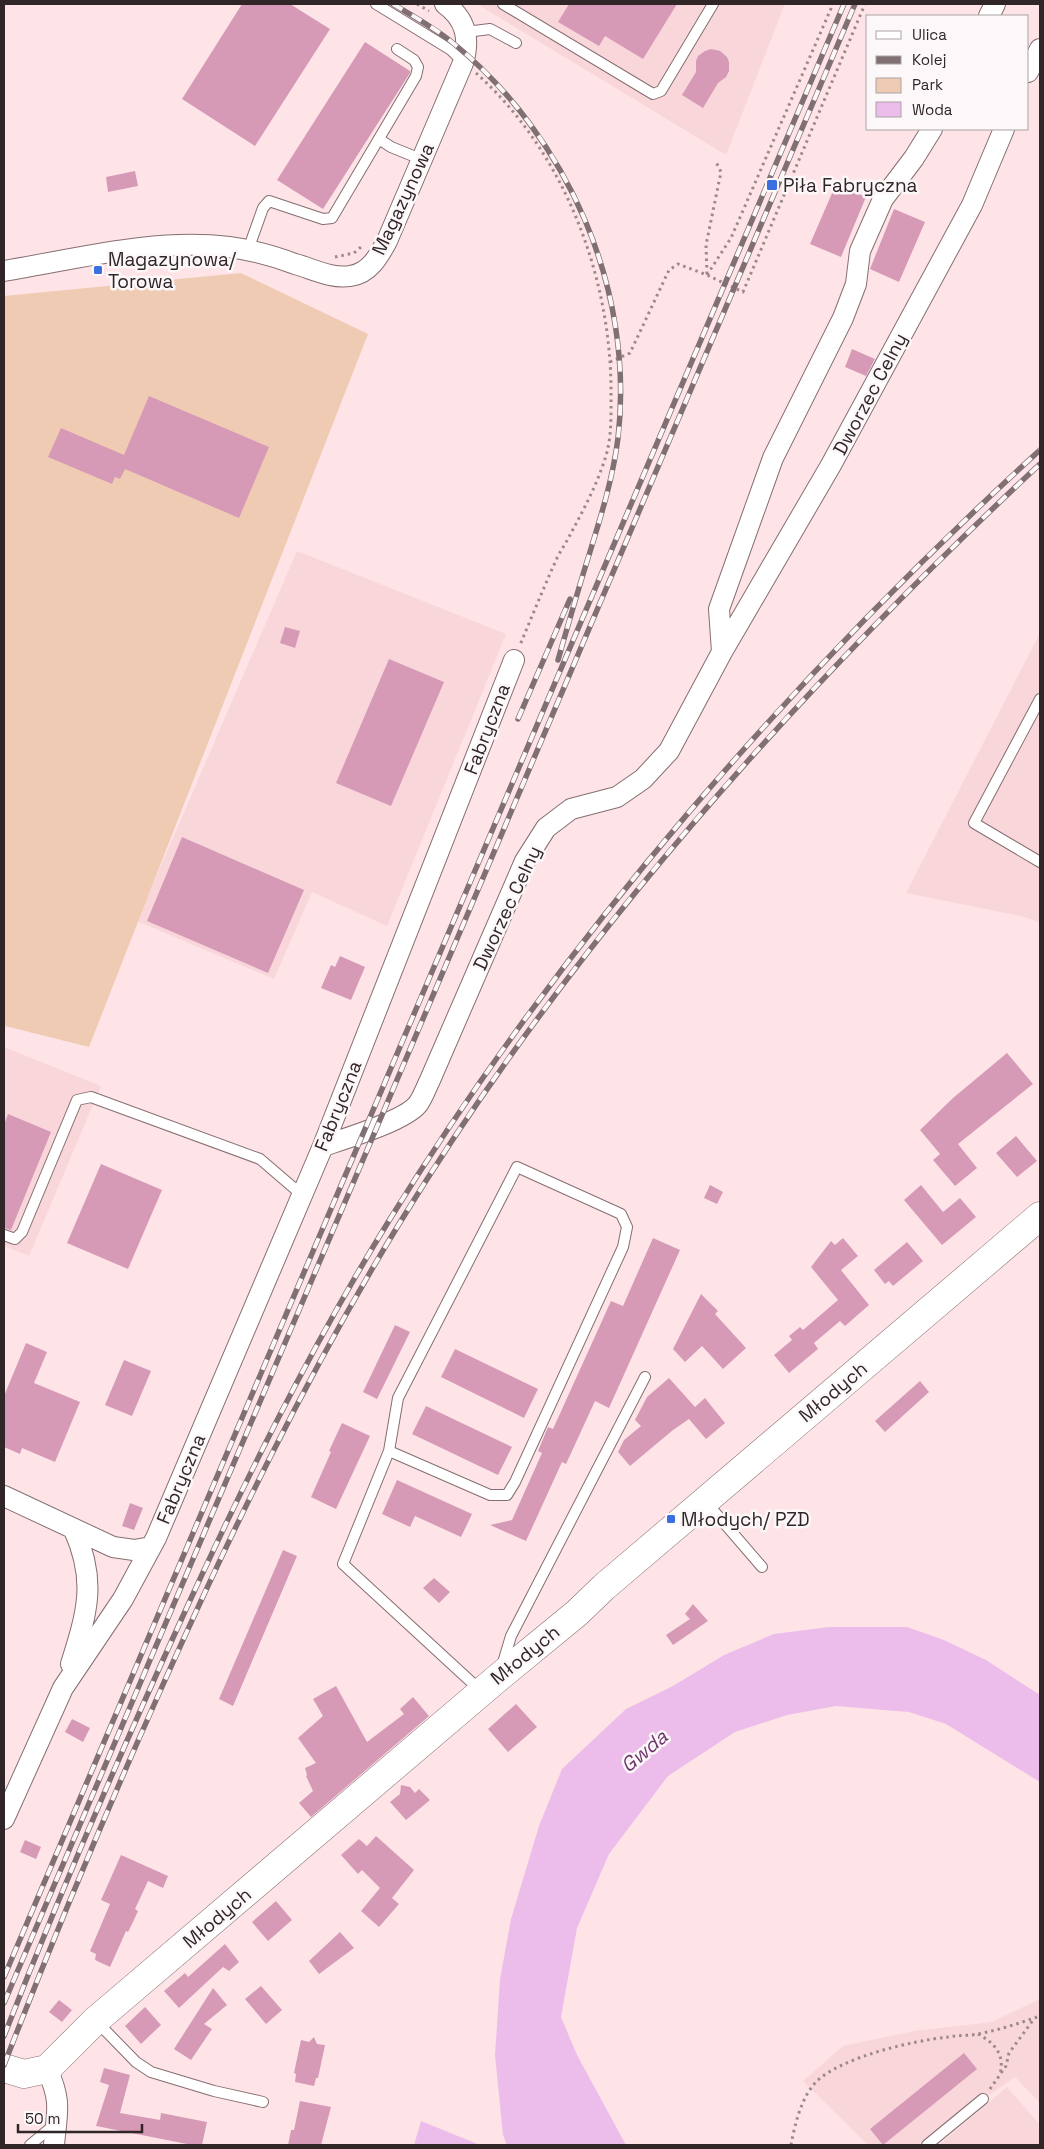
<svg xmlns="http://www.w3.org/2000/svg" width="1044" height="2149" viewBox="0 0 1044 2149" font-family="'Space Grotesk',sans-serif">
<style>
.built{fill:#f8d6da}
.green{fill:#f0cbb4}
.water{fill:#ecbdea}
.building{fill:#d69ab7}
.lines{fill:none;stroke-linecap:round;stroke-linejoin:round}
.lane-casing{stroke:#856e71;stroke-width:12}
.street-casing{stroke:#856e71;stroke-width:22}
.secondary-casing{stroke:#856e71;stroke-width:29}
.path{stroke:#9b898c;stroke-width:3;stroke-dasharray:2.5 4;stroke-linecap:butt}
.lane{stroke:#fff;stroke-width:10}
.street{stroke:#fff;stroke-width:20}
.secondary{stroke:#fff;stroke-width:28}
.rail-casing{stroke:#807073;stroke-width:5.5}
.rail{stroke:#fcf7f8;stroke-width:4;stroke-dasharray:11;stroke-linecap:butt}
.poi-dot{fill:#396fde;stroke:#fcf7f8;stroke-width:2}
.labels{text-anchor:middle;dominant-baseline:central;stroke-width:5;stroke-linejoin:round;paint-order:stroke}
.poi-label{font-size:19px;fill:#302628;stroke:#fcf7f8;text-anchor:start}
.street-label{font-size:19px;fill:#302628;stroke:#fcf7f8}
.water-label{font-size:20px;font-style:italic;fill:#6e376e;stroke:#fcf7f8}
</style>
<rect width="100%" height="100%" fill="#fee4e7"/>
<path class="built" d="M477,4H785L726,155Z
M297,551L506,634L387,926L312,892L274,979L137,921Z
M1040,633V923L1025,917L906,893Z
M4,1047L101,1086L29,1256L4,1246Z
M1040,1999V2103L1015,2077L917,2145H868L803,2081L843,2046L914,2031L992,2022Z
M1007,2087L1040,2125V2145H939Z"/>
<path class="green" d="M241,273L368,334L89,1047L5,1026L4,1028V296Z"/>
<path class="water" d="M829,1627H907L944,1640L986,1660L1040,1695V1782L946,1724L909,1712L836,1706L787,1715L735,1732L668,1776L609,1854L577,1928L561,2017L577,2055L626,2145H507L503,2135L495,2055L500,1979L511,1919L539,1826L562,1769L626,1709L673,1686L724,1655L774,1634Z
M421,2121L480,2145H414Z"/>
<path class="building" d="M242,4H290L330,29L255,146L182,99Z
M569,4H677L643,59L605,36L599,46L558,22Z
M365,42L410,71V73L323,209L277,180Z
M711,49L720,51L727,57L729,62V71L726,77L718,83L703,108L682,95L696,72V61L698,56L705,51Z
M135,171L138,186L108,192L106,177Z
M836,184L866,197L841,257L810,244Z
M894,209L925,222L899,282L870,269Z
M852,349L875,359L866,376L845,367Z
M149,396L269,447L239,518L125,469L120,479L115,477L112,484L48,457L61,428L124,455Z
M285,627L300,631L295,648L280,643Z
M389,659L444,682L391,806L336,783Z
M182,837L304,890L268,973L147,921Z
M340,956L365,967L351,1000L321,988L331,965L335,967Z
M1007,1053L1033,1084L958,1144L977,1168L955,1186L933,1160L940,1154L920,1130L953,1098Z
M8,1114L51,1132L11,1230L4,1228V1125Z
M1016,1136L1037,1161L1017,1177L996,1153Z
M101,1164L162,1190L128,1269L67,1243Z
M710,1185L723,1192L717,1204L704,1198Z
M921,1185L943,1212L960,1198L976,1217L942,1245L904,1200Z
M653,1238L680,1250L609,1408L595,1401L566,1464L562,1462L526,1541L490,1525L512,1520L542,1453L538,1451L548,1427L553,1429L611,1301L623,1306Z
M843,1238L858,1256L841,1270L869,1305L845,1326L840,1321L814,1343L818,1349L789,1373L774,1355L792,1340L789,1336L800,1327L803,1330L838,1300L811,1267L831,1241L835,1245Z
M907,1242L923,1261L893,1286L889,1281L885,1284L874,1270Z
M701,1294L718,1311L715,1314L746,1348L723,1369L702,1346L685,1362L673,1349Z
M395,1325L410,1332L377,1399L363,1392Z
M26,1343L47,1352L34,1383L80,1402L55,1462L22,1448L20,1454L4,1447V1396Z
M455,1349L538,1389L524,1418L441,1377Z
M124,1360L151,1371L132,1416L105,1405Z
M669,1378L695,1407L705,1398L725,1423L706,1439L689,1419L673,1430L630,1466L618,1452L624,1440L641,1426L635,1420L647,1397Z
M920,1381L929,1392L885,1432L875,1421Z
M426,1406L512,1447L498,1475L412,1434Z
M342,1423L370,1436L336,1509L311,1497L331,1452L329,1451Z
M397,1480L472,1514L461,1537L415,1516L410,1527L382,1514Z
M130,1503L143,1508L134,1530L122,1526Z
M283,1550L297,1556L233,1706L219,1699Z
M434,1578L450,1592L439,1603L423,1588Z
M693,1604L708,1621L673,1645L666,1635L690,1619L685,1614Z
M336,1686L367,1742L404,1714L400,1709L413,1697L429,1716L311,1817L299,1803L313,1791L306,1776L307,1775L305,1768L316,1763L298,1738L323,1716L313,1699Z
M516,1704L537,1727L508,1752L488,1729Z
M72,1719L90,1728L83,1742L65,1732Z
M401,1785L410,1787L415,1793L419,1789L430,1800L406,1820L390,1802L400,1794Z
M376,1836L414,1870L392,1898L399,1904L379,1927L361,1911L380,1888L362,1870L358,1874L341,1855L359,1839L367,1846Z
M25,1840L41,1847L36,1859L20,1852Z
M121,1855L168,1876L163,1888L148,1881L135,1909L138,1911L133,1922L128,1932L126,1931L110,1967L95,1960L96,1954L90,1951L110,1904L101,1900Z
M276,1901L292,1920L268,1941L252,1922Z
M340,1932L354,1948L319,1974L309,1961Z
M225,1944L239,1962L229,1971L223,1967L179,2008L164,1991L185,1973L188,1977Z
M261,1986L282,2010L266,2024L245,1999Z
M213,1988L227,2005L204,2024L212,2029L191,2060L174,2049Z
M59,2000L72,2010L62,2022L49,2012Z
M145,2007L161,2025L141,2044L125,2026Z
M314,2037L317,2044L325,2045L318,2078H316L314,2086L295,2082L296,2074L294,2073L301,2040L309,2042Z
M964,2053L977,2069L883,2145L870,2129Z
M104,2068L130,2075L120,2113L160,2120L161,2113L207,2122L202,2145H192L96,2126L109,2085L100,2082Z
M300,2101L331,2107L321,2145H288L291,2130H294Z"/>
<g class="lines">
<g class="lane-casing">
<path id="lane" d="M376,4L451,50L463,62
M503,4L653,94L661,91L713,4
M466,32L490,29L516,43
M379,139L391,147L423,160
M248,250L263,208L269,201L323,219L332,218L416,76L418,67L414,60L397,49
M1040,699L974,823L1040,862
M4,1235L15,1239L22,1232L77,1100L91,1097L260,1159L302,1195
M389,1451L490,1495H507L515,1482L623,1247L627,1227L621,1214L517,1167L398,1398L389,1451L343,1564L481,1691
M706,1502L762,1567
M502,1666L511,1636L645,1377
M96,2021L136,2062L151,2072L214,2091L263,2102
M30,2145L54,2125
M927,2145L983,2099"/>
</g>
<g class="street-casing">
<path id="street" d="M989,16L995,4
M1028,72L1040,49
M4,271C77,259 154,238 229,247C252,250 274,256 295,264C313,269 332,279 350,276C369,274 379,256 387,241L463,63C470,39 466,19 445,4
M722,652L719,609L773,458L843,318L856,284L860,251L883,199L914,158L932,129
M323,1146C344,1139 405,1121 418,1104C423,1097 426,1088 430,1080L525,861L546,828L571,809L617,797L643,779L669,751L722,652L831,465L972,205L1004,129
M4,1496L113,1547L134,1550L151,1547
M71,1664C87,1613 97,1581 74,1530
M4,1819L63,1688L123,1599L156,1538L323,1146L514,660
M47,2069C62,2102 57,2111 54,2145"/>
</g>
<g class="secondary-casing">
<path id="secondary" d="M4,2068L24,2074L47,2069L95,2021L499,1677L577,1613L604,1587L1040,1216"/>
</g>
<path class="path" d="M417,4L429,11
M476,73C563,151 610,273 611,388C611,409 612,432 607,452C599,481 584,509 570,535C566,543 561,550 557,558C544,587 532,616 520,645
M335,257L354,253L361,247
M707,274L706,245L721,172L715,160
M707,275L731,238L833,4
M610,362L630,353L669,270L678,264L707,275L743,292L865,4
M978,2034C995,2043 1005,2055 1000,2074
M990,2089L1006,2066L1009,2053L1034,2019
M791,2145C795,2124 801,2098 816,2082C841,2057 912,2041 948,2037C958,2035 968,2036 978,2034C999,2030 1020,2023 1040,2016"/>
<use href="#lane" class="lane"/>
<use href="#street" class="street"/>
<use href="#secondary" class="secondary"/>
<g class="rail-casing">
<path id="rail" d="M393,4C413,16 435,28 453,43C568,137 635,290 618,438C613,478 601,516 589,555C578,590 568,625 558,660
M518,719L570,599
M4,1977L844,4
M4,2003L855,4
M4,2036C58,1898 116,1763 177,1629C241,1488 309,1350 390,1219C565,936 795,674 1040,450
M4,2065C52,1941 103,1819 157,1698C229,1536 306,1376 399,1224C571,942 799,689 1040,464"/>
</g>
<use href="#rail" class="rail"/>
</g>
<g class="poi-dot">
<rect x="766" y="179" width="12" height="12" rx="2.5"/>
<rect x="93" y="265" width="10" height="10" rx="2.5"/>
<rect x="666" y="1514" width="10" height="10" rx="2.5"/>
</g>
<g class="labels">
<g class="poi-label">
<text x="783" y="185">Piła Fabryczna</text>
<text x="108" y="259">Magazynowa/<tspan x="108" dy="22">Torowa</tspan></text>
<text x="681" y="1519">Młodych/ PZD</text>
</g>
<g class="street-label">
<text transform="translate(403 199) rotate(-65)">Magazynowa</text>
<text transform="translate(870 394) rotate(-62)">Dworzec Celny</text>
<text transform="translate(487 729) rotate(-69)">Fabryczna</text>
<text transform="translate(507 908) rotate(-65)">Dworzec Celny</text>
<text transform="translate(338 1106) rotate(-68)">Fabryczna</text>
<text transform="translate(833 1392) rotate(-40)">Młodych</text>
<text transform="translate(181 1479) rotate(-67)">Fabryczna</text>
<text transform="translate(525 1655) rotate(-39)">Młodych</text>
<text transform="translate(217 1918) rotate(-40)">Młodych</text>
</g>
<g class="water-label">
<text transform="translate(644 1751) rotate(-40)">Gwda</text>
</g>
</g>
<rect width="1044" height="2149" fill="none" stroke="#302628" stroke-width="10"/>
<rect x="866" y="15" width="162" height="115" fill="#fcf7f8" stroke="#aaa3a5"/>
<rect x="876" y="31" width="25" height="8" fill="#ffffff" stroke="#aaa3a5"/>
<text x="912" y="40" font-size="15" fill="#302628">Ulica</text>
<rect x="876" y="56" width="25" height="8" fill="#807073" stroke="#aaa3a5"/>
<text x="912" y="65" font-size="15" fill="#302628">Kolej</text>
<rect x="876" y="78" width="25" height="15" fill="#f0cbb4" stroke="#aaa3a5"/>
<text x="912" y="90" font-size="15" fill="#302628">Park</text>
<rect x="876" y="102" width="25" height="15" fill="#ecbdea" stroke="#aaa3a5"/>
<text x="912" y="115" font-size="15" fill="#302628">Woda</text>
<path d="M18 2124v8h124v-8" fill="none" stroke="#302628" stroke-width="2.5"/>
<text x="25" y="2124" font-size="15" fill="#302628" stroke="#fcf7f8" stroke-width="4" paint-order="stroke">50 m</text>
</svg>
